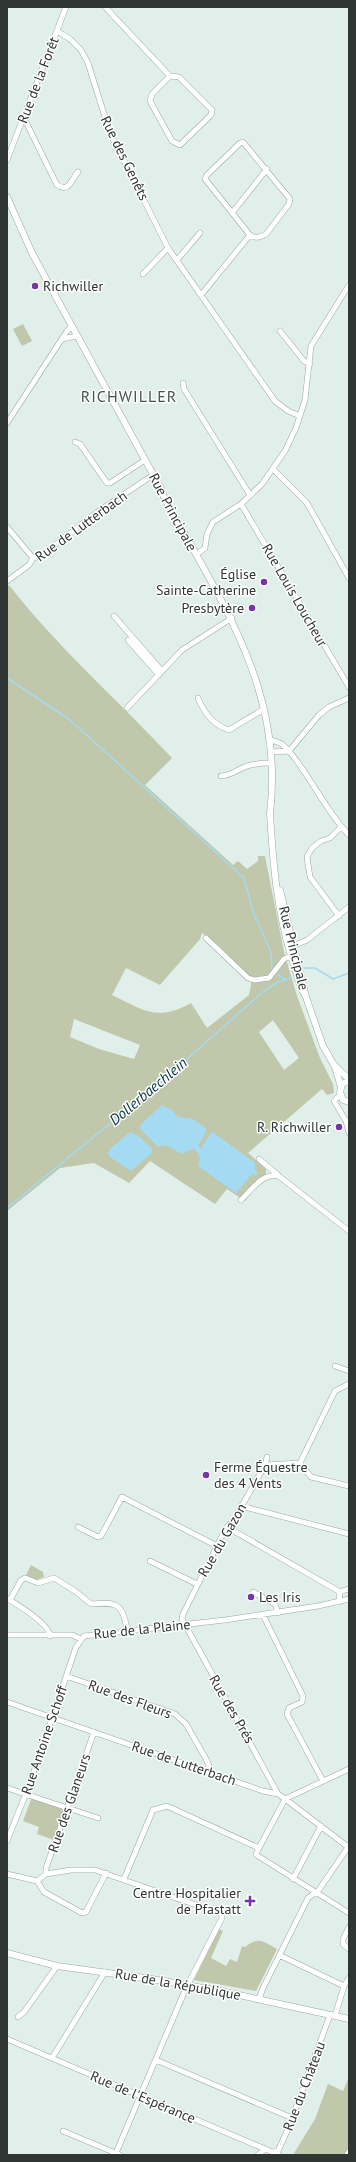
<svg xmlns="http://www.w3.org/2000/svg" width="356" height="2162" viewBox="0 0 356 2162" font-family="'PT Sans',sans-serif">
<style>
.green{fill:#c0c7aa;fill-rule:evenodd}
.water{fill:#a4dbf2}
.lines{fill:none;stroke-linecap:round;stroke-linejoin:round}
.stream{stroke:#a4dbf2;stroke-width:1.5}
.minor-casing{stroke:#99a7a2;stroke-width:6}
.major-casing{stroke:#99a7a2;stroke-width:7}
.minor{stroke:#fff;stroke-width:5}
.major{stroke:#fff;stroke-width:6}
.poi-dot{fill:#7734a8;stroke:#fff;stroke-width:1.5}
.labels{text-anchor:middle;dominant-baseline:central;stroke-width:3;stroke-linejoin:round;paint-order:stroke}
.street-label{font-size:14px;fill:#2f3533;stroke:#fff}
.poi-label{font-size:14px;fill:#2f3533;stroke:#fff;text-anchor:end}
.water-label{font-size:15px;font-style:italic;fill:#023445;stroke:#fff}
.quarter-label{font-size:16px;letter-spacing:1px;fill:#46524e;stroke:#fff}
</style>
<rect width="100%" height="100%" fill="#e0efea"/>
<path class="green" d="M23,324L32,341L22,346L13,329Z
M9,585C58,648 118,700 172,758L145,785L233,865L238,861L247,869L258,861V856H265L284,952L297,996L320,1058L333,1084L334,1093L327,1095L322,1089L248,1153L266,1169V1174L245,1201L227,1189L215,1204L150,1161L129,1183L94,1163L60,1168L7,1211V587ZM202,933L217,944L252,979L249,995L207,1028L191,1003C157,1022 143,1010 112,995L126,968L160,985L200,939ZM74,1019L140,1045L134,1059L99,1049L70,1037ZM273,1020L299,1058L284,1070L259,1032Z
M31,1565L43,1572L44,1577L36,1580L26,1575Z
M32,1797L61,1808L63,1811L54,1840L37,1834L39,1827L23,1821Z
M219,1929L223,1931L211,1958L226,1966L230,1959L237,1962L242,1946L245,1947C259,1936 263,1941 277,1949L256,1991L194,1980Z
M349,2077V2147L345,2154L293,2155L315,2119L328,2084L343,2091Z"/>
<path class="water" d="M162,1105L172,1110L178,1117L193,1119L206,1128V1132L198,1146L201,1148L211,1133H214L255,1163V1170L258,1173L256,1176L253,1173L236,1193L198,1166L200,1158L196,1150L192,1149L182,1154L166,1145L158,1147L140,1129L141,1124Z
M130,1132L139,1136L152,1149L151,1154L131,1171L110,1157L108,1153L110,1149Z"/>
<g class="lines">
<path class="stream" d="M7,678L69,719L244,878L254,914L271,952L272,967
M304,968H315L333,979L349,973
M278,975L285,979
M7,1208L170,1074L264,991L278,982L291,978"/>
<g class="minor-casing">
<path id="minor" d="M105,7L170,76L179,77L212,110L211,115L180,145L172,141L150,101L152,94L170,76
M57,31L70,39L81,50L88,63L110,133L168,248L275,401L288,411L300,416
M23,116L57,185C70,193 71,179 78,172
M243,142L290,199L289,204L267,233C263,237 255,239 250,235L205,179L207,175L240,143Z
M7,160L66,7
M232,213L267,169
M177,260L200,233
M143,274L168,248
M201,295L250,235
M280,331L304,361L310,364
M62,339L77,336
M183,383L184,389L250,495
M7,423L67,331L72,326
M75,442L80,444L107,483H110L145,460
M273,469L307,503L349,578
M241,504L349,687
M7,527L33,558
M196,555L205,548L207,534L213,522L241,504L262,484L285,451L296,428L305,400L311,346L349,285
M7,581L29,565L33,558L41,556L96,513L153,475
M114,616L162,671
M128,640L159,675
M198,698C204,713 213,725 229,730L264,709
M349,698L329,707L319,715L289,751C311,777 325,810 349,835
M127,708L182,650L232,618
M269,739L282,744L289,751L271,752
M221,776C231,775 234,772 242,768C251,764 262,763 271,763
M339,916L310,877L307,857L312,848L321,841L330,838L341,827
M206,938L248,978L254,980L269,978L284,959L294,955
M291,947L307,940L349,907
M340,1095L334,1101L346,1121L349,1133
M259,1159L278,1175
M241,1200C251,1190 265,1170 280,1177L349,1231
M335,1366L349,1371
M267,1457L265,1465L236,1516L224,1532L183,1614L182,1619L278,1794
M300,1463L335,1391L349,1384
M300,1463L311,1477L349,1486
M265,1465L300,1463
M241,1506L349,1534
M78,1527L98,1537L101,1536L122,1497L217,1546
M227,1527L340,1592
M150,1561L197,1584
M253,1592L275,1604L278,1613
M8,1599C18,1605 50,1624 50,1636
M10,1600L21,1580L25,1578L38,1583L54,1578L75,1591L91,1604C115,1602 123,1602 127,1630
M339,1602L340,1592L348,1589L349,1590
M263,1615L303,1696L302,1702L289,1708L287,1714L323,1781
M7,1635H72L81,1639
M66,1676L175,1714L186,1724L206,1759L209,1766L208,1771
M7,1702L263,1791L278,1794L284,1798L348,1847
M7,1788L98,1818
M7,1841L29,1786L76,1647L84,1636L225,1620L318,1606L349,1599
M259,1848L285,1799L349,1769
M7,1874L37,1881L46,1874L71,1870H95L222,1914V1918L186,1988L116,2153
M46,1874V1868L94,1732
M124,1879L153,1810L167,1806L259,1848L256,1854L258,1856L349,1913
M293,1879L321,1826
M37,1881L44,1892L82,1913L86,1912L106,1873
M349,1927L343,1939V1944L349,1949
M279,1955L344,1986
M259,1999L263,1988L308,1898L318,1891L349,1846
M335,2016L344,1986L349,1978
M18,2017L24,2012L57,1966
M7,2039L279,2155
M52,2058L105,1972
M156,2060L292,2118
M63,2131L120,2155
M273,2152L278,2151L288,2129L330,2015
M258,2155L265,2149
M347,2155L349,2152"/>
</g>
<g class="major-casing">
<path id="major" d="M7,197L32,253L161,489L164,497C219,598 285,690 270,813C273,863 277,912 292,959C296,972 299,986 306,997
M280,890L306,997L323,1046L334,1065L349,1079
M335,1067L341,1087
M349,1081L342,1084L340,1092L343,1100L349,1102
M7,1953L57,1966L152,1979L225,1992L349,2019"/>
</g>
<use href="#minor" class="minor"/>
<use href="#major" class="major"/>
</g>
<g class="poi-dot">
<circle cx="35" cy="286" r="4"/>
<circle cx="264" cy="582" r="4"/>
<circle cx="252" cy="608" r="4"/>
<circle cx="339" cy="1127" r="4"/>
<circle cx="206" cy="1475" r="4"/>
<circle cx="251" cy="1597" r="4"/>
<path d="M248 1895h4v4h4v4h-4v4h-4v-4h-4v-4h4z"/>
</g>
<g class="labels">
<g class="street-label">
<text transform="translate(38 80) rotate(-69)">Rue de la Forêt</text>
<text transform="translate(125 158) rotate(64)">Rue des Genêts</text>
<text transform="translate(173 512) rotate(62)">Rue Principale</text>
<text transform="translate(81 526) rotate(-36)">Rue de Lutterbach</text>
<text transform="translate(295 595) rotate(60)">Rue Louis Loucheur</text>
<text transform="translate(294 948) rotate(76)">Rue Principale</text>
<text transform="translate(222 1540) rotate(-60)">Rue du Gazon</text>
<text transform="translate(142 1629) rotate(-6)">Rue de la Plaine</text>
<text transform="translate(130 1699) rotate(20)">Rue des Fleurs</text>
<text transform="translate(232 1709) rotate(60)">Rue des Prés</text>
<text transform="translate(44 1740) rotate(-71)">Rue Antoine Schoff</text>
<text transform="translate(184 1763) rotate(19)">Rue de Lutterbach</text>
<text transform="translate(69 1803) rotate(-71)">Rue des Glaneurs</text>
<text transform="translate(178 1984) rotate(10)">Rue de la République</text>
<text transform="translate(304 2086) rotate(-69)">Rue du Château</text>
<text transform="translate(143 2097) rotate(23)">Rue de l'Espérance</text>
</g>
<g class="poi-label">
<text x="43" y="286" text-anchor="start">Richwiller</text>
<text x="256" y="574">Église<tspan x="256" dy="16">Sainte-Catherine</tspan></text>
<text x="244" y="608">Presbytère</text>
<text x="331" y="1127">R. Richwiller</text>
<text x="214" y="1467" text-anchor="start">Ferme Équestre<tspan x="214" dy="16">des 4 Vents</tspan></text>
<text x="259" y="1597" text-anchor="start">Les Iris</text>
<text x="241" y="1893">Centre Hospitalier<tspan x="241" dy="16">de Pfastatt</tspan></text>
</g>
<g class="water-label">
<text transform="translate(148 1091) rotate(-40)">Dollerbaechlein</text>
</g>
<g class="quarter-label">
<text x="129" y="396">RICHWILLER</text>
</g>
</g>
<rect width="356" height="2162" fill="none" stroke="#2f3533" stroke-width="16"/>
</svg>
